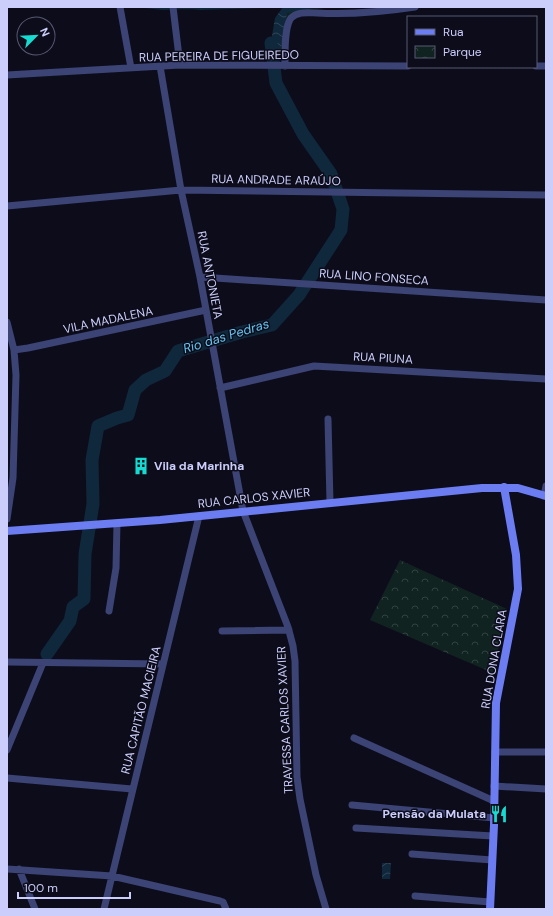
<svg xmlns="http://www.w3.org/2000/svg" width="553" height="916" viewBox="0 0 553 916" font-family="'DM Sans',sans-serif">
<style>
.park{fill:url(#park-crowns)}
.water{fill:url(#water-waves)}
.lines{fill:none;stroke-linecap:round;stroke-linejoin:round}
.stream{stroke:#0f283b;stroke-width:2}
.river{stroke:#0f283b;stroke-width:13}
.street{stroke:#3c4375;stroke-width:7}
.secondary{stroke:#6b7df1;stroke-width:8}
.labels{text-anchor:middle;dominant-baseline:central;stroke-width:3;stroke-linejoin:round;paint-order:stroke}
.street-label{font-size:12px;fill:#cbcdfa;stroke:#0d0c1a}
.poi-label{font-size:12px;font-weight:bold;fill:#cbcdfa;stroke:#0d0c1a;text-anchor:start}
.water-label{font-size:13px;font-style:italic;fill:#63c5f0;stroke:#0d0c1a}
</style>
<defs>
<pattern id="park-crowns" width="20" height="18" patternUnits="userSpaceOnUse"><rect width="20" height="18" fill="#102320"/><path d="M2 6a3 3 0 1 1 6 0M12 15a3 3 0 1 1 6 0" fill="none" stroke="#314241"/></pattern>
<pattern id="water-waves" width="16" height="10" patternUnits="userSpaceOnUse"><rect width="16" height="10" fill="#0f283b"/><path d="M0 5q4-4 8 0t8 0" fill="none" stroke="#314658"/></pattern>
</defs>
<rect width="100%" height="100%" fill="#0d0c1a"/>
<path class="park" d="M289,7H385L324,8L296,12L286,19L280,60L274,59L281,18Z
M400,560L507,609L493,673L370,620Z"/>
<path class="water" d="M283,7H319L287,13L279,60L268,59L275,18Z
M382,863H391L390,879H382Z"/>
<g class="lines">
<path class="stream" d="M145,7L163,9L189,8L201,9L265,7"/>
<path class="river" d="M47,654L70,621L73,607L84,599L85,554L93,504L92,460L98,426L117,418L128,415L135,390L146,380L165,371L178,351L242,332L272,325L299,295L341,230L343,209L331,174L303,134L276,83L271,43"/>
<path class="street" d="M120,7L131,68
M173,7L180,65
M160,66L181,190L200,277L243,511L288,627L293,646L295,661L297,777L300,799L316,875L326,909
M285,66C285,54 284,27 291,18C298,11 309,13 317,13C351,15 382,12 415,7
M536,66H546
M7,75L180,65L408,66
M7,206L181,190L546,195
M200,277L546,300
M7,322L14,350L16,375L13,478L7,519
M14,350L28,348L206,310
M220,388L314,366L546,379
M328,419L330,503
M544,496L546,486
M109,611L116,568L117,523
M222,631L289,630
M7,662L163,664
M354,738L494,801
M7,750L43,663
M495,752H546
M7,778L132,789
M494,786L546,789
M352,805L494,818
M356,828L493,836
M412,854L492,860
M7,869L112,876L220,901L223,902L226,909
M19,869L35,909
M415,896L490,902
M104,909L199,516"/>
<path class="secondary" d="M7,531L160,520L482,488H518L546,496
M490,909L494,825L496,703L518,589L516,555L504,487"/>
</g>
<defs>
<g id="building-bare" transform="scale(1.38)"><path d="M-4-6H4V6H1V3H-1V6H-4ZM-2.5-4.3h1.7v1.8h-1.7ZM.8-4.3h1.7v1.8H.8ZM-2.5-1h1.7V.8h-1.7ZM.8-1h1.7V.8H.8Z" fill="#15dbd0" stroke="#0d0c1a" stroke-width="2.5" paint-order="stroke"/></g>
<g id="restaurant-bare" transform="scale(1.38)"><path d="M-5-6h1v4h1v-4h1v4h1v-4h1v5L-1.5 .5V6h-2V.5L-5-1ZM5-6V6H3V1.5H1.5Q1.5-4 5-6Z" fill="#15dbd0" stroke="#0d0c1a" stroke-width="2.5" paint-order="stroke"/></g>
</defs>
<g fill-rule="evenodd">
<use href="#building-bare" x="141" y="466"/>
<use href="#restaurant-bare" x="499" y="814"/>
</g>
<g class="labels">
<g class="street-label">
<text transform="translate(219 56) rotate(-1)">RUA PEREIRA DE FIGUEIREDO</text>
<text transform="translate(276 180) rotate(1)">RUA ANDRADE ARAÚJO</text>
<text transform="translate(210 275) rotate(79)">RUA ANTONIETA</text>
<text transform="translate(374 277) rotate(4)">RUA LINO FONSECA</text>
<text transform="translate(108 320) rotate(-12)">VILA MADALENA</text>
<text transform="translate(383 358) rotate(3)">RUA PIUNA</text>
<text transform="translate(254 498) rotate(-6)">RUA CARLOS XAVIER</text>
<text transform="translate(494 659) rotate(-80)">RUA DONA CLARA</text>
<text transform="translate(141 710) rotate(-76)">RUA CAPITÃO MACIEIRA</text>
<text transform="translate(285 720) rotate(-93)">TRAVESSA CARLOS XAVIER</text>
</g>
<g class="poi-label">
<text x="154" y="466">Vila da Marinha</text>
<text x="486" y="814" text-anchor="end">Pensão da Mulata</text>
</g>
<g class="water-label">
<text transform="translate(226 336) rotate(-17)">Rio das Pedras</text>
</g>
</g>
<rect width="553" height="916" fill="none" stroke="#cbcdfa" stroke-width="16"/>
<rect x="407" y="16" width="130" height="52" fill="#0d0c1a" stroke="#595974"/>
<rect x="415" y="29" width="20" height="6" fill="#6b7df1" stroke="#595974"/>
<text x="443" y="36" font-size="12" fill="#cbcdfa">Rua</text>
<rect x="415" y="46" width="20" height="12" fill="url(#park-crowns)" stroke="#595974"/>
<text x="443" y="56" font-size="12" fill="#cbcdfa">Parque</text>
<g transform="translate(36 36) rotate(66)"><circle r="19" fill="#0d0c1a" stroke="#595974"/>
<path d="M0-3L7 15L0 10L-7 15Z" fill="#15dbd0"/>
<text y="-6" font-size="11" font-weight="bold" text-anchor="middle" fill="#cbcdfa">N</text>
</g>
<path d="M18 892v6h112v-6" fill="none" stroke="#cbcdfa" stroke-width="2"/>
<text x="24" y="892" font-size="12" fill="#cbcdfa" stroke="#0d0c1a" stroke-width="3" paint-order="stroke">100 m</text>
</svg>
